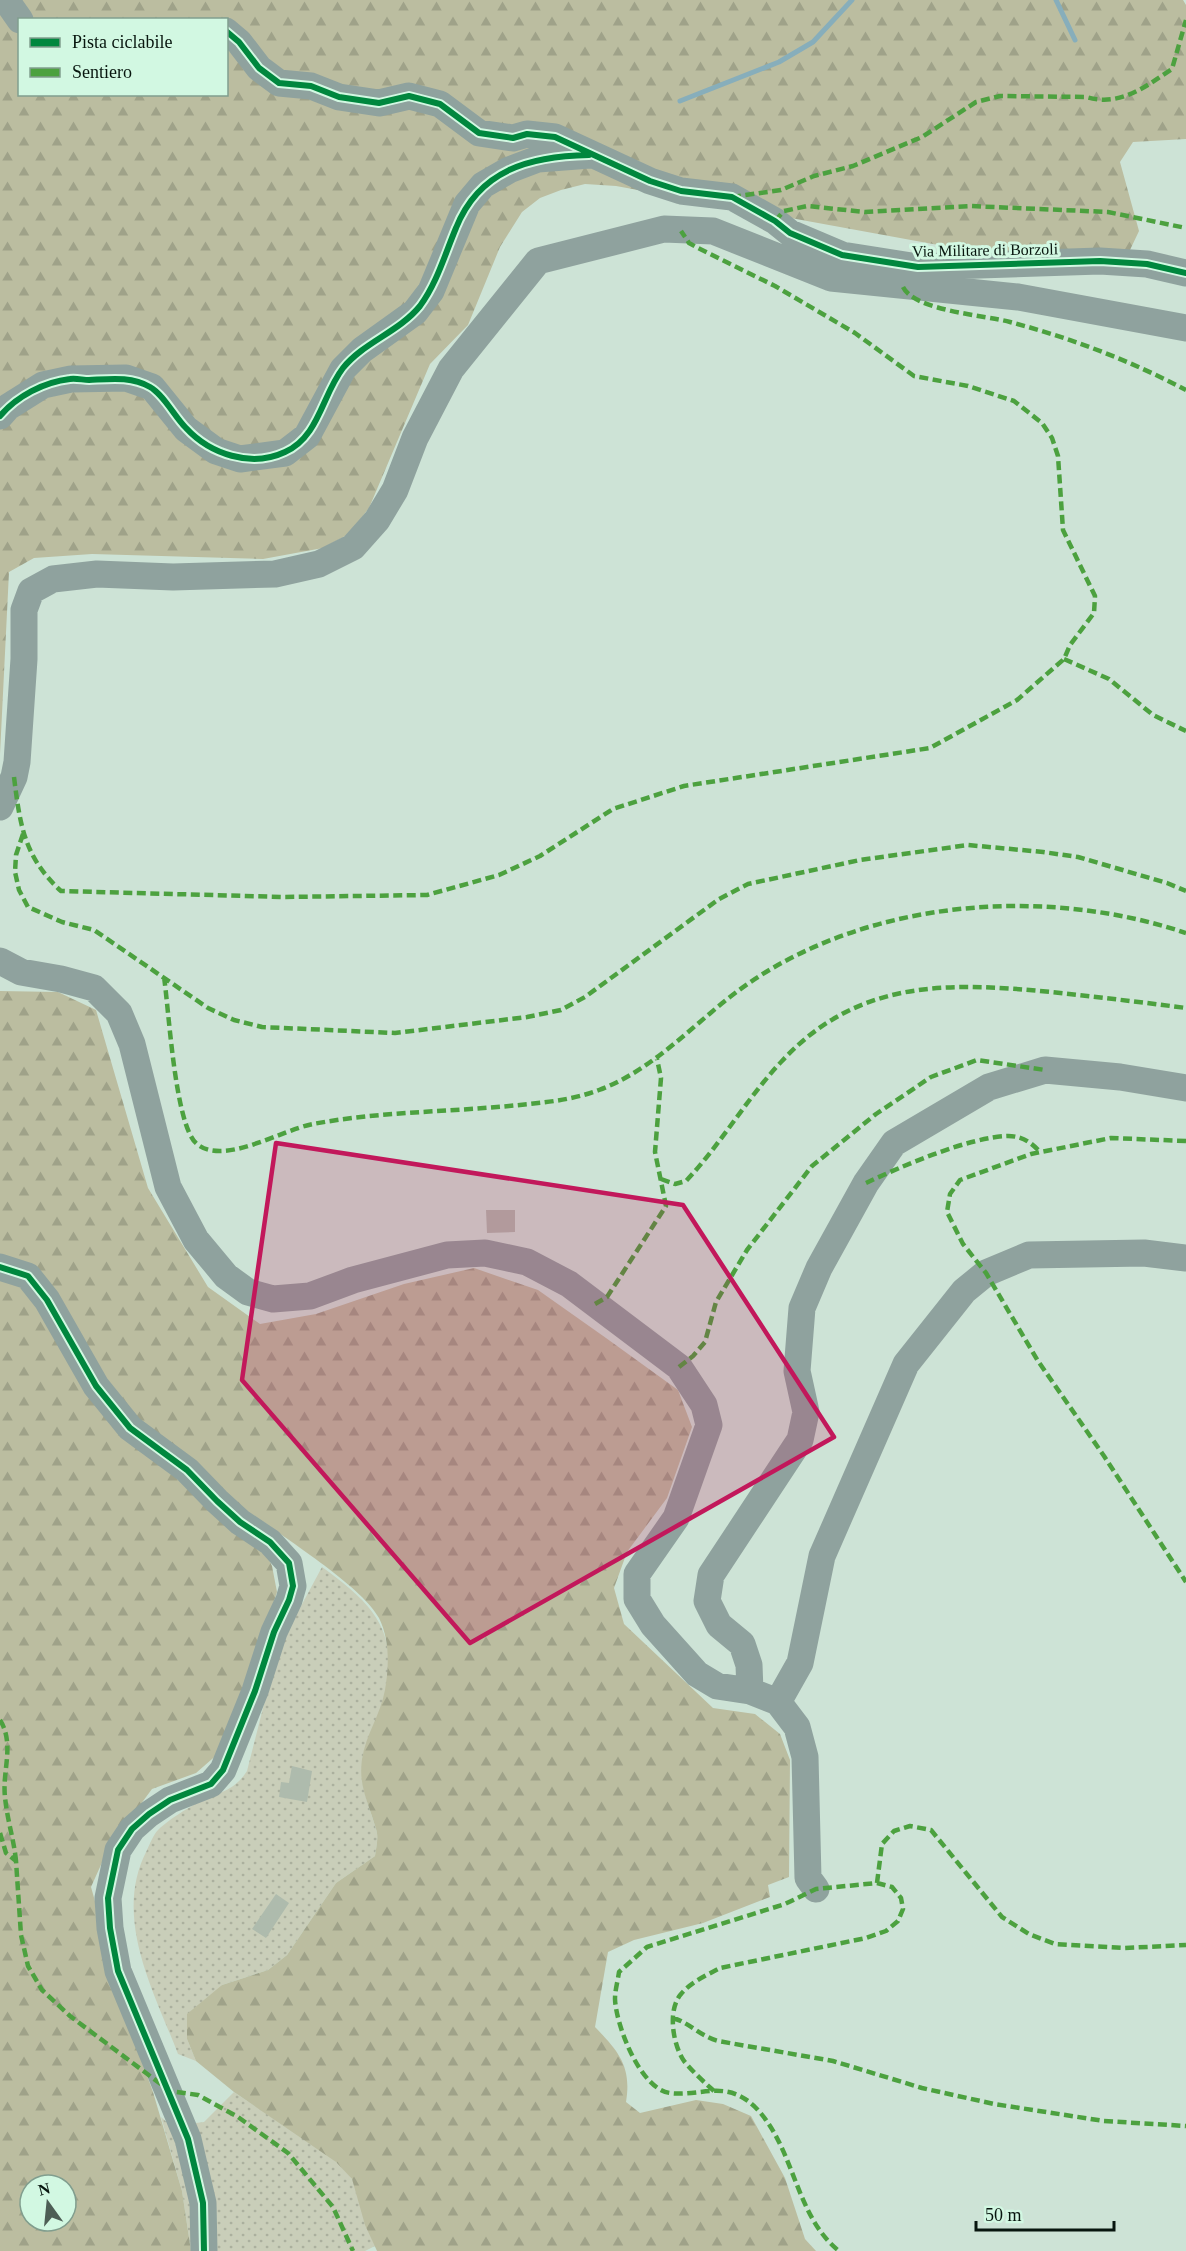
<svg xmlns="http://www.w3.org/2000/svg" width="1186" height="2251" viewBox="0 0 1186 2251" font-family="Georgia,serif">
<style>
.grass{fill:url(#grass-dots)}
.forest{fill:url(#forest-firs);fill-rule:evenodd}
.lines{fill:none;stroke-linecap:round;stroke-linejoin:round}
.stream{stroke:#87aebb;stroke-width:5}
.building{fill:#aebbad}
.minor{stroke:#8fa29e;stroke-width:27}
.quiet{stroke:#4ca13f;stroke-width:4.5;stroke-dasharray:9 4.5;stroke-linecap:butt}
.cycleway-casing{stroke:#d2f8e2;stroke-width:10}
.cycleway{stroke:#00873e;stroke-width:6}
.marked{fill:#c2185b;fill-opacity:0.2;stroke:#c2185b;stroke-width:4.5;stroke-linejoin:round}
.labels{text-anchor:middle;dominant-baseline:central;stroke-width:6;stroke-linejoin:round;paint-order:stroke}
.street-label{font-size:16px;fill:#08160f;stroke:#d2f8e2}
</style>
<defs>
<pattern id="grass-dots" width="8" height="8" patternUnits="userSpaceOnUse" patternTransform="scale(1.5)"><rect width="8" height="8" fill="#c9ceb9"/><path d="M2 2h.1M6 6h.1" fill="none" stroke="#abb09e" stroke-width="1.8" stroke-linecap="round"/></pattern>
<pattern id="forest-firs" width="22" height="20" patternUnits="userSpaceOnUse" patternTransform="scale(1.5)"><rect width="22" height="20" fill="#bbbda0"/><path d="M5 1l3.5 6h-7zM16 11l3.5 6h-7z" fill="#9fa289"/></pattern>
</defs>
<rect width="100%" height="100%" fill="#cde3d6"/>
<path class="grass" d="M322,1567C380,1609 402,1636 381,1711C376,1728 364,1743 362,1762C360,1788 369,1805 376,1829C379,1837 376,1848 375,1856L336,1883L287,1955L268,1970L222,1985L187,2039L196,2061L178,2054C154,1991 112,1917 147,1850C150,1844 153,1835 158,1830C168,1820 186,1809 199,1802C220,1792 234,1791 247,1771L278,1649Z
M234,2092C259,2110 342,2157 353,2181C362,2201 365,2225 375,2246L365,2251H191L182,2191L161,2117L171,2126L204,2122Z"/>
<path class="forest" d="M0,0H1183L1186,5V139L1133,142L1120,162L1139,231L1120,271L1064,268L616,186L585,184L561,190L540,198L522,212L500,247L468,325L430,364L369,508L349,534L323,548L263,559L92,554L34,558L9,572L0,754ZM20,20H226V94H20Z
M0,991L58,992L96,1010L148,1188L208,1287L260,1324L316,1314L404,1284L474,1268L538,1290L606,1338L678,1390L692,1427L667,1498L627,1552L614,1588L624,1624L713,1708L755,1714L780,1734L790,1760L789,1877L768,1885L770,1897L703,1923L634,1940L608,1952L595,2027C618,2051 632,2066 626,2102L640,2113L696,2100L723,2104L751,2116L785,2178L805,2239L816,2251H377L365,2225L352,2179L336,2162L234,2092L196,2061L187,2039V2014L222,1985L268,1970L287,1955L336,1883L375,1856C376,1848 379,1837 376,1829C369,1804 358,1786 362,1759C366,1734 380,1716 385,1690C389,1667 390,1640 379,1618C363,1588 293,1544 264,1522L262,1545L272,1566L277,1592L227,1746L196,1773L152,1789L109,1847L91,1887L109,1951L113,1983L153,2092L182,2191L191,2251H0ZM30,2185H66V2221H30Z"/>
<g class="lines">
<path class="stream" d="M1056,0L1075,40
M680,101L779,62L813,42L852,0"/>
</g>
<path class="building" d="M486,1210H515V1232L487,1233Z
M292,1766L312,1771L307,1802L279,1797L281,1782L289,1783Z
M276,1894L289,1903L266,1938L252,1929Z"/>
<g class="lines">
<path class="minor" d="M6,0L20,20
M226,31L239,42L259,68L279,83L311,86L339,97L379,103L409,96L440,104L479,133L513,138L527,134L555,137L650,181L681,191L732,197L775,221L790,233L842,255L918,267L1100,261L1147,264L1186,273
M0,416L8,407L43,385L71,379L126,378L152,387L186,429L216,451L240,459L285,453L307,436L343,369L362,350L415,312L431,291L467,204L483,185L509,170L538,159L590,155
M0,807L14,777L17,762L24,659V610L31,591L53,579L97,574L173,577L275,574L319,564L353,547L377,520L395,490L415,438L451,369L538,261L664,229L713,231L831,278L1018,297L1186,328
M0,961L21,972L61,979L94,988L119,1013L132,1044L168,1187L196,1240L226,1276L248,1292L273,1299L310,1296L353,1280L447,1255L485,1253L527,1262L569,1284L679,1367L704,1405L709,1425L676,1518L637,1574V1599L653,1625L697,1674L717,1686L750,1691L778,1702L797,1727L805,1757L808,1878L816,1889
M0,1267L28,1276L47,1300L96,1386L130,1428L187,1470L217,1501L240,1522L270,1542L289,1563L293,1586L289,1600L274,1632L255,1691L223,1770L211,1784L170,1800L149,1814L132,1829L118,1850L108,1898L110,1928L118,1971L188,2139L203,2203L204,2251
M750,1691L749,1665L742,1644L719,1625L707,1601L711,1575L800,1440L806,1412L797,1371L802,1308L819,1268L866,1183L894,1143L989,1087L1045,1070L1120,1077L1186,1088
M778,1702L800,1663L822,1556L906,1364L964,1291L986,1273L1029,1255L1144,1253L1186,1258"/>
<path class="quiet" d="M732,197L781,190L814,176L853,166L922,137L976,102L1000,96L1086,97C1120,107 1145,87 1172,69L1186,20
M775,221L784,211L807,206L865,212L970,206L1108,212L1186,228
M903,287C915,311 984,315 1010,322C1071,338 1131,361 1186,390
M1064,659L1109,679L1153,715L1186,731
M14,777C20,825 24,857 61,891L284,897L427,895L499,875L540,856L613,809L684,786L930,748L1017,700L1064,659L1070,645L1094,613L1095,596L1063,530L1058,456L1052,438L1042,423L1014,401L968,386L914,376L855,333L775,286L698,248L689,243L681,231
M23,834L16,855L15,872L19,890L28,907L62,922L94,930L208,1008L234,1020L262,1027L395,1033L527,1017L561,1010L585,997L719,899L748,884L860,860L968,845L1043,852L1078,857L1167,883L1186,891
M164,977C169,1010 175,1127 197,1144C224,1166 281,1130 313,1124C377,1112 444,1112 509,1106C539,1103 570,1101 599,1090C658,1068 698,1018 749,983C872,899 1046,886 1186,933
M1186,1141L1111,1138L1031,1154L960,1180L950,1194L947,1212L963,1244L986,1273L1038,1361L1104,1456L1186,1582
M661,1179L675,1184L686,1181C721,1144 747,1098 782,1061C858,979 948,982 1051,992C1096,997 1141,1002 1186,1008
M866,1183C902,1166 969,1137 1008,1136C1022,1136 1031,1142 1040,1152
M595,1304L607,1297L666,1206L655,1152L661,1078L657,1059
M679,1367L693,1356L705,1342L716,1302L747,1250L812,1166L876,1114L931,1077L977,1060L1045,1070
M0,1720C15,1744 2,1771 5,1797C7,1819 14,1840 16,1861
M0,1833L6,1853L16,1861L21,1935L28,1966L42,1990L70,2016L170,2091L198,2095L238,2117L288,2153L333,2207L353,2251
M877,1883L882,1844L894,1831L910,1826L931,1830L1002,1917L1029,1934L1055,1944L1125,1948L1186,1945
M673,2018C690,2023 700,2036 718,2041L833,2061L922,2088L994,2104L1104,2121L1186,2126
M714,2091C704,2082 693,2072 684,2061C673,2045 667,2010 681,1994C691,1982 707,1975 720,1968L866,1938L886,1931L898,1921L903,1909L901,1898L892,1887L877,1883L816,1889L785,1904L647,1947L619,1972C618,1980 615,1990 615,1999C616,2025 640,2089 670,2093C700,2097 725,2079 754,2106C795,2146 794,2215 839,2251"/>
<g class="cycleway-casing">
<path id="cycleway" d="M226,31L239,42L259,68L279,83L311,86L339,97L379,103L409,96L440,104L479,133L513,138L527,134L555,137L650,181L681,191L732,197L775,221L790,233L842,255L918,267L1100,261L1147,264L1186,273
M0,416C17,396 44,382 70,379C76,378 83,380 89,380C110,379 131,376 150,387C164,395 174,416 186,428C210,454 251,468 285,452C319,437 322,395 343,368C364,342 399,332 420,306C437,283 445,254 456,228C479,170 530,156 589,155
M0,1267L28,1276L47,1300L96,1386L130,1428L187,1470L217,1501L240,1522L270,1542L289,1563L293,1586L289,1600L274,1632L255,1691L223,1770L211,1784L170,1800L149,1814L132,1829L118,1850L108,1898L110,1928L118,1971L188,2139L203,2203L204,2251"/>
</g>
<use href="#cycleway" class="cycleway"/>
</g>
<path class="marked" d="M276,1143L683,1205L834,1437L470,1643L242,1380Z"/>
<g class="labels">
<g class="street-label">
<text transform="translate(985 250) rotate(-1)">Via Militare di Borzoli</text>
</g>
</g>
<rect x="18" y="18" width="210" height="78" fill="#d2f8e2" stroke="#819e8e" stroke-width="1.5"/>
<rect x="30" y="38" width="30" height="9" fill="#00873e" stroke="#819e8e" stroke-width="1.5"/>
<text x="72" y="48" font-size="18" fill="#08160f">Pista ciclabile</text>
<rect x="30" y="68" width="30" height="9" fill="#4ca13f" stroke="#819e8e" stroke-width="1.5"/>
<text x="72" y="78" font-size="18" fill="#08160f">Sentiero</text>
<g transform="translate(48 2203) rotate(345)"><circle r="28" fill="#d2f8e2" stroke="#819e8e" stroke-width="1.5"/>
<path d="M0-4.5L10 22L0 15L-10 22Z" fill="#4d5e55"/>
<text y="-9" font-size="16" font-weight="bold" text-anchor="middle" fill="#08160f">N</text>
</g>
<path d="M976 2221v9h138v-9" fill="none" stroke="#08160f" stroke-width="3"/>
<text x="985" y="2221" font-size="18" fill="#08160f" stroke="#d2f8e2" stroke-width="4.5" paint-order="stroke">50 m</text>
</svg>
